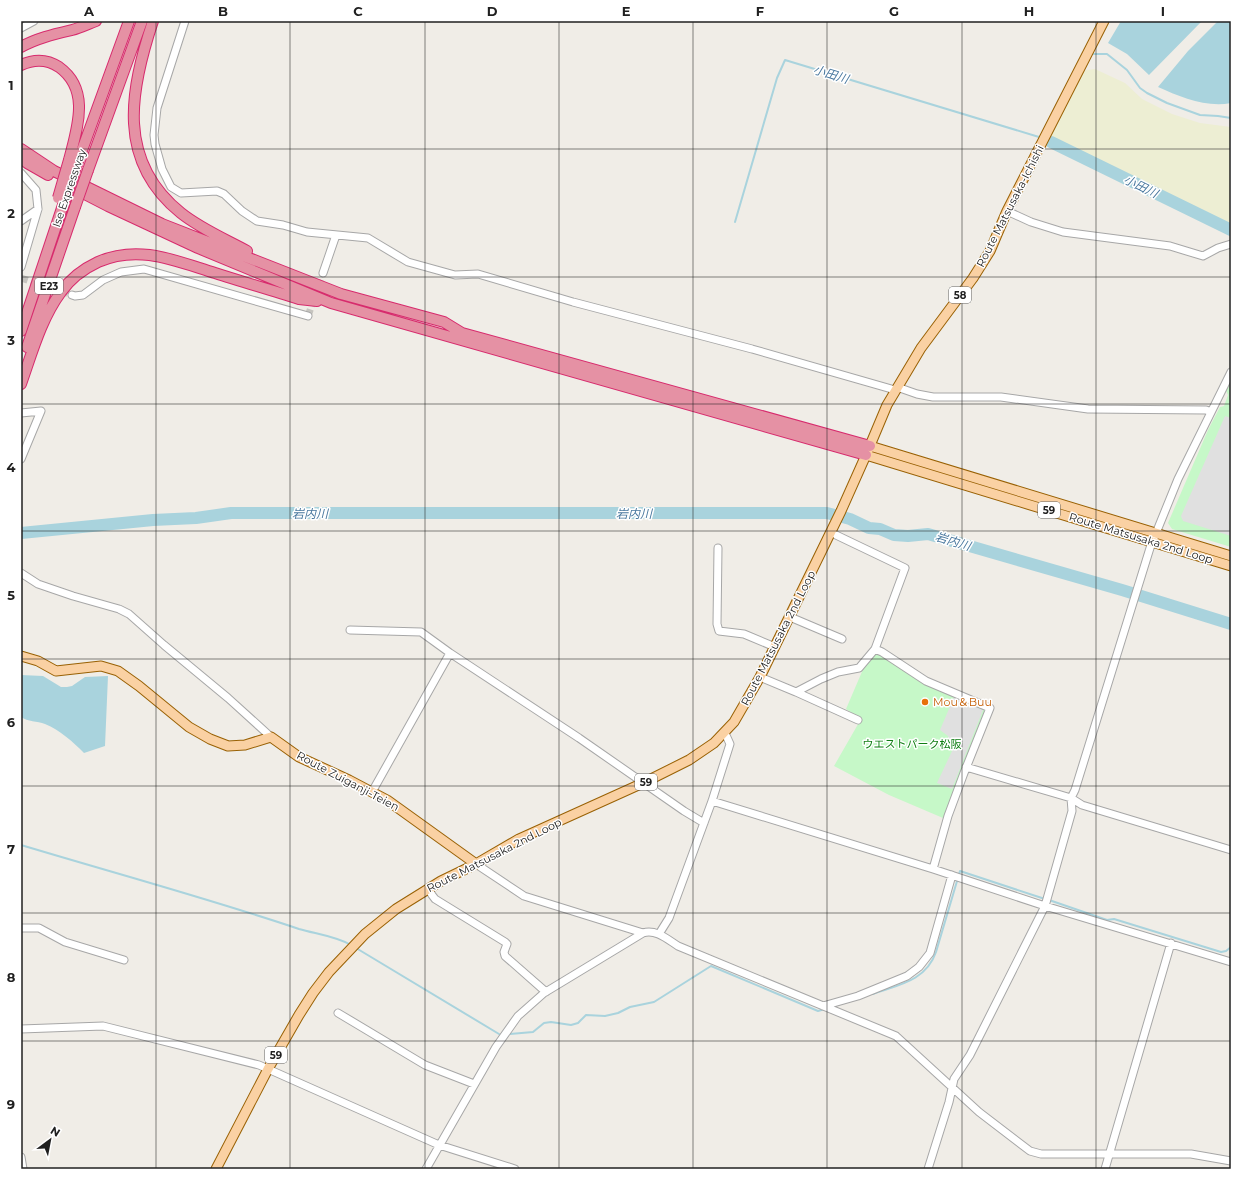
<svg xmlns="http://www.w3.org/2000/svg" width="1252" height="1190" viewBox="0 0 1252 1190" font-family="Montserrat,'Noto Sans JP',sans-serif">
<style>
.farmland{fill:#edeed3}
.park{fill:#c6f8c8}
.parking{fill:#e0e0e0}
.water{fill:#a9d3dd}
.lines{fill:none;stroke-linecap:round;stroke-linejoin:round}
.stream{stroke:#a9d3dd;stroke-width:2}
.river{stroke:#a9d3dd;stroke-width:12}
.minor-tunnel{stroke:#c6c4bf;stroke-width:7;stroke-dasharray:7 3.5;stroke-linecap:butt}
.minor-casing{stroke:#a7a7a7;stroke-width:9}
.major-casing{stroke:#996104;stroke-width:11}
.highway-casing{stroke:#d72b6d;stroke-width:12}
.minor{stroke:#fff;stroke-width:7}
.major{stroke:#fad1a3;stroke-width:9}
.highway{stroke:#e591a4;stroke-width:10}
.highway-bridge-casing{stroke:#d72b6d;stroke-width:12;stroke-linecap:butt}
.highway-bridge{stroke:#e591a4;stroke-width:10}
.grid{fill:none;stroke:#202020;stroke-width:1;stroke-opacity:0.55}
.food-dot{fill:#e8710a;stroke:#fff;stroke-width:1.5}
.labels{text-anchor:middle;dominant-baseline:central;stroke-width:3;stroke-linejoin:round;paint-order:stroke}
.shield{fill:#fff;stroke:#636363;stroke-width:1}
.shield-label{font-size:10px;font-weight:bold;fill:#202020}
.street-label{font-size:11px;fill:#202020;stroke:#fff}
.food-label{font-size:11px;fill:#c56008;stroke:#fff;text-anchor:start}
.park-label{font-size:11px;fill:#0f7e13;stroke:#fff}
.water-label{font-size:12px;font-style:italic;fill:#48779e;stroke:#fff}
.neatline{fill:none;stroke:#202020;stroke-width:1.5}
.grid-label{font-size:13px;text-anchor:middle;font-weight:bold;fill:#202020}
</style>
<rect width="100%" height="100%" fill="#f0ede7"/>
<path class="farmland" d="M1095,69L1125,83L1142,99L1172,114L1200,123L1231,127V226L1050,136L1081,74L1086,70Z"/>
<path class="park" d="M1231,382V547L1172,529L1168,523L1208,430L1220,407L1224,406L1228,395L1226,391Z
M873,654H879L985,709V712L943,818L889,795L834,766L861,719L846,709L864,667Z"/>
<path class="parking" d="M1225,416L1231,418V536L1183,521L1181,516Z
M954,697L983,710L952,789L937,783L953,749L948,736L940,730Z"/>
<path class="water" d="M1121,21H1202L1149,75L1127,54L1108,43Z
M1218,21H1231V103C1207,108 1180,97 1158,87L1188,51Z
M21,675L43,676L61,687H67L72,686L85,677L108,676L105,746L84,753C73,742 60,730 45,724C37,721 28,722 21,717Z"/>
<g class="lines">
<path class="stream" d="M1090,54H1107L1127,70L1140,88L1147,93L1167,103L1200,115L1218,116L1231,118
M735,222L777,78L785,60L1039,137
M21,845C114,873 207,898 299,929C316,934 335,936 351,945
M1049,900L1107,920L1114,919L1221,952L1226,951L1231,947
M356,948L499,1034
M873,994C898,985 926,981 936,952L960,871L1045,899
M510,1034L533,1032L544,1023L551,1022L571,1025L578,1023L586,1015L605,1016L618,1013L630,1007L654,1002L711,966L818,1011L825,1009"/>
<path class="river" d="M1051,142L1231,230
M21,533L153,520L196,518L231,513H827L850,519L869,528L880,529L894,535L908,536L928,534L1122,590L1231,624"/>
<path class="minor-tunnel" d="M21,278L72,295
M308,316L323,273"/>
<g class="minor-casing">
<path id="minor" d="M185,21L157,108L154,135L155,144L162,169L171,187L181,193L217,191L224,194L242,211L257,221L283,225L307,232L368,238L408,262L455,275L478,274L573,302L752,349L895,390
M21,28L34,21
M21,173L36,190L38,209L21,267
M1007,211L1031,222L1063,232L1170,246L1203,256L1218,248L1231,244
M21,221L38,209
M323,273L336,235
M72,295L75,296L83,295L103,280L121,272L144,269L308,316
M897,387L917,394L933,397H1001L1088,409L1206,410L1211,412
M21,459L41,411L21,413
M836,535L905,568L875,649L882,652L926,681L990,708L964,773L948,816L933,869
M718,548L717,624L719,631L744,634L775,647
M21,573L38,584L73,596L119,609L129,614L164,645L228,698L271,737
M790,617L842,639
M350,630L421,632L450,653L579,738L684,811L704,823
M760,677L796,692L858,720
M796,692L821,679L838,672L859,668L875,649
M966,767L1071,798L1082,805L1231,850
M372,792L450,653
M712,801L933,869L1045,906L1231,962
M476,864L524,896L643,933
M428,888L432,895L435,899L505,942L507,944L504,952L505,956L546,992
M21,928H39L65,942L124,960
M659,934L669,918L712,801L730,744L725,733
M823,1006L858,996L907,976L919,967L930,953L952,875
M338,1013L425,1065L474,1084
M21,1029L103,1026L259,1065L439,1145L515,1169
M21,1157L23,1169
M426,1169L496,1047L518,1016L544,993L643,933C656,929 667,939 678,946L896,1036L979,1112L1030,1151L1041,1154H1191L1231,1161
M928,1169L949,1102L954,1079L970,1055L1045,906L1072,811L1071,798L1075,790L1150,548L1178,479L1231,372
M1105,1169L1171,943"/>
</g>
<g class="major-casing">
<path id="major" d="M870,446L1231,556
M866,455L1231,566
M21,656L38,661L56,671L101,666L118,671L139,686L189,727L210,739L228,746L245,745L271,737L299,757L349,780L387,800L476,864
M216,1169L268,1069L299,1015L313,993L329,972L365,934L396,909L441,881L476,864L519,839L643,783L689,760L714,743L734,722L760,677L841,511L866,455L887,405L921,348L973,278L990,251L1007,211L1104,21"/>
</g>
<g class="highway-casing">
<path id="highway" d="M153,21C130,90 116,161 181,213C201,229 225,239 247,251
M21,47C37,38 55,34 72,30C80,28 88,24 96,21
M21,65C34,59 47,59 59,67C91,90 77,128 69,160
M21,149L54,171L162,224L341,294L444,322L462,333L870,446
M21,158L27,163L48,175
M77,164L129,21
M88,170L142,21
M73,188L108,206L198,248L331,303L866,455
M21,331L64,202
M27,347L75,207
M21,384C32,353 41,319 61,292C70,279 83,269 98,262C139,244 176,261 215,273C243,282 271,290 299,299L317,301"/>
</g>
<use href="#minor" class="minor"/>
<use href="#major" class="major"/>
<use href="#highway" class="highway"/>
<g class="highway-bridge-casing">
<path id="highway-bridge" d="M58,198L69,160
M64,202L77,164
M75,207L88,170"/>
</g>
<use href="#highway-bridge" class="highway-bridge"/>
</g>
<path class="grid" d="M156,21V1169M290,21V1169M425,21V1169M559,21V1169M693,21V1169M827,21V1169M962,21V1169M1096,21V1169M21,149H1231M21,277H1231M21,404H1231M21,531H1231M21,659H1231M21,786H1231M21,913H1231M21,1041H1231"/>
<circle class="food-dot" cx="925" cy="702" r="4"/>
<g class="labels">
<g class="shield">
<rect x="35" y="278" width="28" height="16" rx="3"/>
<rect x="949" y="287" width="22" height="16" rx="3"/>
<rect x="1038" y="502" width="22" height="16" rx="3"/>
<rect x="635" y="774" width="22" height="16" rx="3"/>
<rect x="265" y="1047" width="22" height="16" rx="3"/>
</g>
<g class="shield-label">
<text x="49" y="286">E23</text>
<text x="960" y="295">58</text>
<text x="1049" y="510">59</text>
<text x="646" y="782">59</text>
<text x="276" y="1055">59</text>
</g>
<g class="street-label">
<text transform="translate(69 188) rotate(-71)">Ise Expressway</text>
<text transform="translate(1010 206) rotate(-63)">Route Matsusaka-Ichishi</text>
<text transform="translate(1141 538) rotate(17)">Route Matsusaka 2nd Loop</text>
<text transform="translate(778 638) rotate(-63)">Route Matsusaka 2nd Loop</text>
<text transform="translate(348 781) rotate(28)">Route Zuiganji-Teien</text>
<text transform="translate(494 855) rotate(-27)">Route Matsusaka 2nd Loop</text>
</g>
<g class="food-label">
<text x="933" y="702">Mou＆Buu</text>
</g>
<g class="park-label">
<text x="912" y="744">ウエストパーク松阪</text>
</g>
<g class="water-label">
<text transform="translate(831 74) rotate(17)">小田川</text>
<text transform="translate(1141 186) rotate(26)">小田川</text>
<text x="310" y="513">岩内川</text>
<text x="634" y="513">岩内川</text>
<text transform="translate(953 541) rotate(17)">岩内川</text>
</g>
</g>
<rect width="1252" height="1190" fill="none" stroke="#ffffff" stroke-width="44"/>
<g transform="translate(50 1140) rotate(32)" stroke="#ffffff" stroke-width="3" paint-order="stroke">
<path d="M0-3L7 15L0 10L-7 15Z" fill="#202020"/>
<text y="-6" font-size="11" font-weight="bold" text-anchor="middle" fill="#202020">N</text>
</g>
<rect x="22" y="22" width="1208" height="1146" class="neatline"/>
<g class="grid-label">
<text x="89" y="16">A</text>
<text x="223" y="16">B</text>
<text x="358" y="16">C</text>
<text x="492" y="16">D</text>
<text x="626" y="16">E</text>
<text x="760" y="16">F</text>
<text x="894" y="16">G</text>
<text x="1029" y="16">H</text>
<text x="1163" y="16">I</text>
<text x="11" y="90">1</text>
<text x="11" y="218">2</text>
<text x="11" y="345">3</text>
<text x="11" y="472">4</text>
<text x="11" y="600">5</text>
<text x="11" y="727">6</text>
<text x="11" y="854">7</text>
<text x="11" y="982">8</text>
<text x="11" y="1109">9</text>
</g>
</svg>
